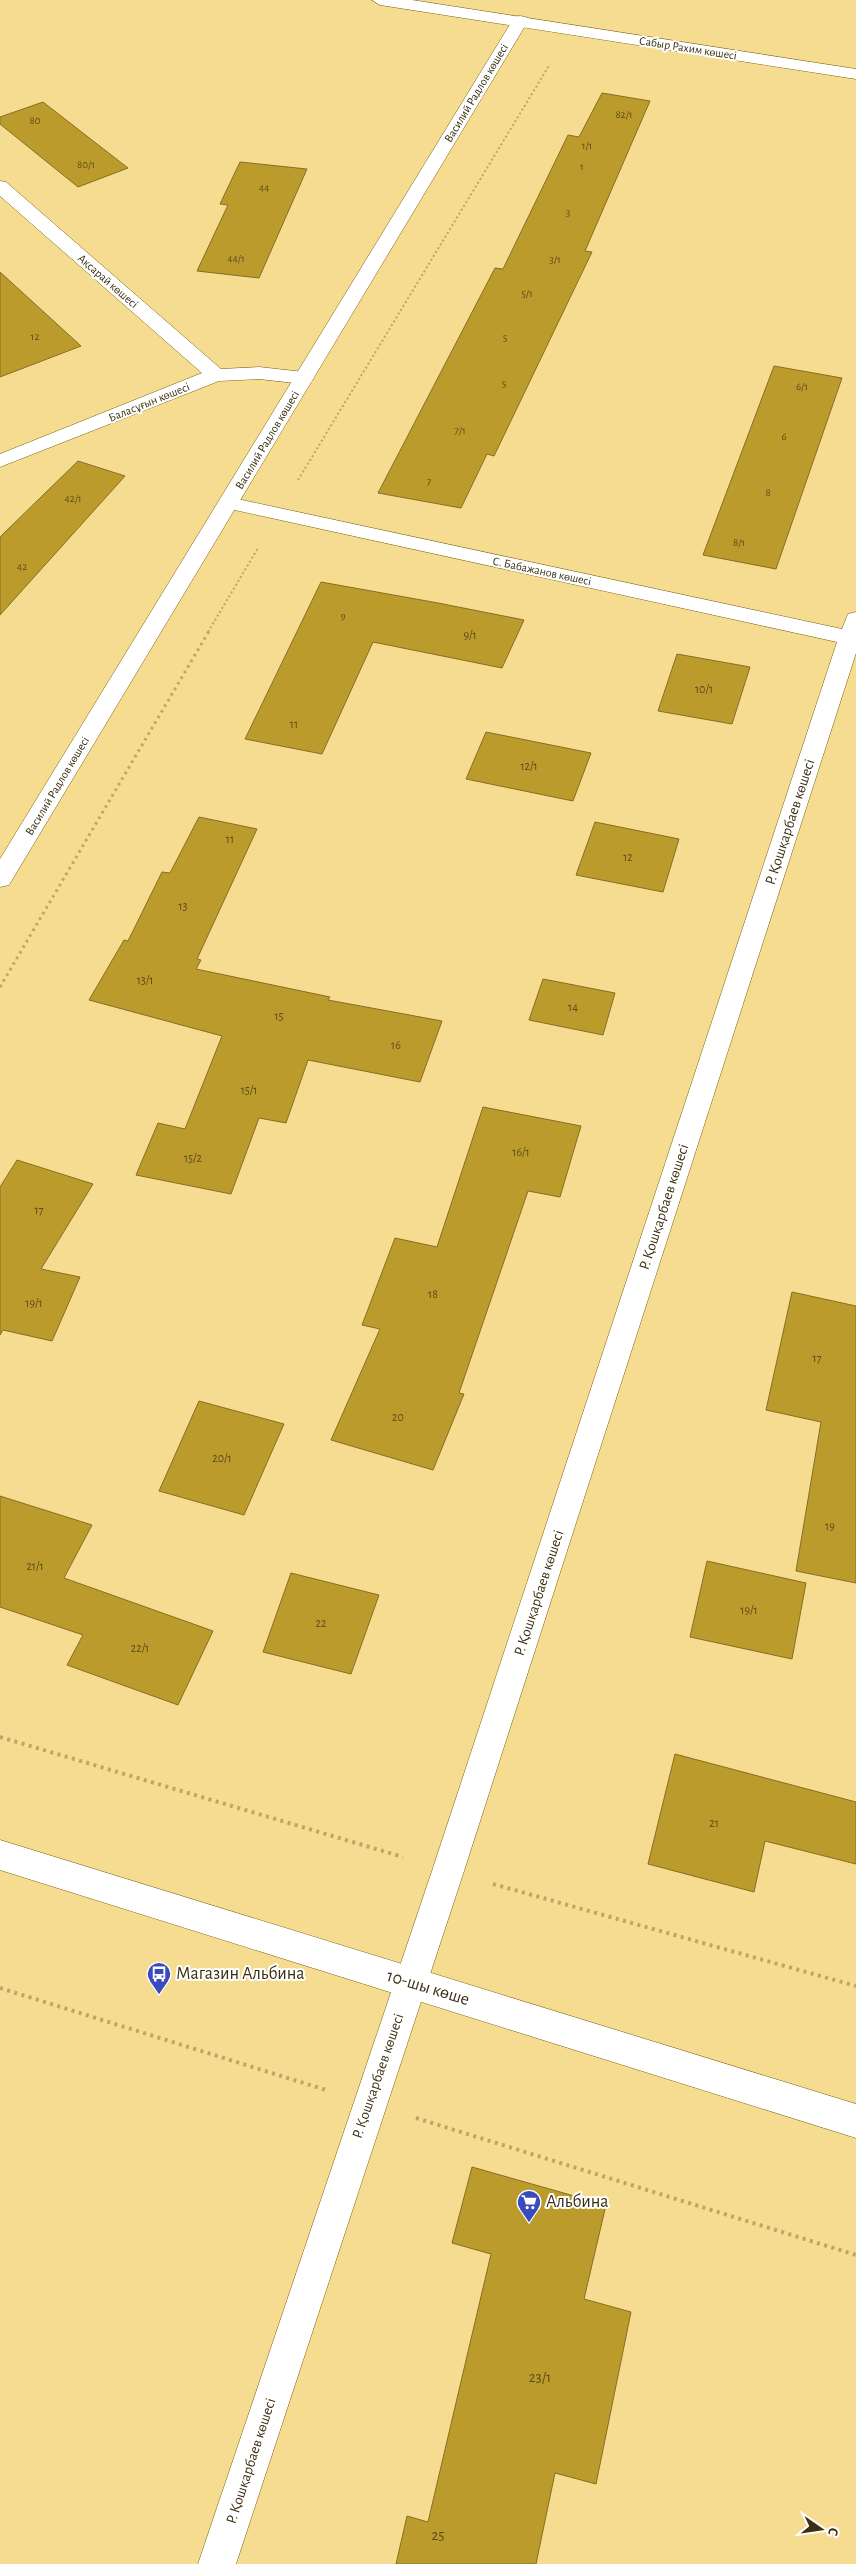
<svg xmlns="http://www.w3.org/2000/svg" width="856" height="2564" viewBox="0 0 856 2564" font-family="'Alegreya Sans',sans-serif">
<style>
.building{fill:#bc9b2d;stroke:#866e22}
.lines{fill:none;stroke-linecap:round;stroke-linejoin:round}
.minor-casing{stroke:#765f09;stroke-width:1}
.tertiary-casing{stroke:#765f09;stroke-width:1}
.path-far2{stroke:#bba669;stroke-width:2;stroke-dasharray:2 2.5;stroke-linecap:butt}
.path-far1{stroke:#bba669;stroke-width:3;stroke-dasharray:2.5 4;stroke-linecap:butt}
.path{stroke:#bba669;stroke-width:4;stroke-dasharray:3 4.5;stroke-linecap:butt}
.minor{fill:#fff;fill-rule:evenodd}
.tertiary{fill:#fff;fill-rule:evenodd}
.labels{text-anchor:middle;dominant-baseline:central;stroke-width:4;stroke-linejoin:round;paint-order:stroke}
.far-number-label{font-size:11px;fill:#5b4c19}
.far-street-label{font-size:12px;fill:#3b3112;stroke:#fff}
.number-label{font-size:12px;fill:#5b4c19}
.street-label{font-size:15px;fill:#3b3112;stroke:#fff}
.near-number-label{font-size:15px;fill:#5b4c19}
.near-poi-label{font-size:18px;fill:#3b3112;stroke:#fff;text-anchor:start}
.near-street-label{font-size:18px;fill:#3b3112;stroke:#fff}
</style>
<rect width="100%" height="100%" fill="#f6dc91"/>
<path class="building" d="M602,93L650,101L585,251L592,252L494,456L487,454L461,508L378,493L495,268L503,269L568,135L579,137Z
M43,102L128,168L78,187L0,124V117Z
M240,162L307,169L259,278L197,271L228,205L220,204Z
M0,272L81,346L0,377Z
M774,366L842,378L776,569L703,555Z
M78,461L125,476L0,615V537Z
M321,582L438,603L524,620L502,668L373,642L322,754L245,739Z
M677,654L750,667L732,724L658,711Z
M486,732L591,753L573,801L466,779Z
M199,817L257,829L197,959L201,960L196,969L330,997L328,1000L442,1021L420,1082L308,1060L286,1123L259,1118L231,1194L136,1175L158,1123L185,1129L222,1036L89,1000L124,940L128,941L162,872L170,873Z
M595,822L679,839L663,892L576,875Z
M543,979L615,993L603,1035L529,1020Z
M483,1107L581,1126L560,1197L528,1191L459,1393L464,1394L433,1470L331,1440L380,1329L362,1325L395,1238L437,1247Z
M17,1160L93,1184L41,1269L80,1277L52,1341L3,1330L0,1335V1187Z
M792,1292L856,1306V1583L796,1571L821,1422L766,1410Z
M199,1401L284,1424L244,1515L159,1491Z
M0,1496L92,1525L64,1578L213,1631L178,1705L67,1665L83,1635L0,1607Z
M707,1561L806,1583L792,1659L690,1637Z
M291,1573L379,1595L351,1674L263,1652Z
M675,1754L856,1802V1864L765,1841L754,1892L648,1864Z
M472,2167L606,2205L584,2299L631,2312L596,2484L555,2473L536,2564H396L407,2516L428,2522L491,2254L452,2243Z"/>
<g class="lines">
<g class="minor-casing">
<path id="minor" d="M372,0H412L856,69V79L380,5Z
M0,181L6,182L221,369L259,367L304,372L311,374L314,378L311,382L304,384L259,379L219,381L0,467V454L202,373L0,196Z
M228,497L842,629L848,614L856,612V653L464,1871L236,2564H198L432,1871L837,642L221,507L218,503L221,499Z"/>
</g>
<g class="tertiary-casing">
<path id="tertiary" d="M520,16L526,17L528,21L9,885L0,887V859L512,21L514,17Z
M0,1840L856,2104V2138L0,1870Z"/>
</g>
<path class="path-far2" d="M298,480L550,64
M208,632L258,548"/>
<path class="path-far1" d="M0,987L209,631"/>
<path class="path" d="M0,1737L403,1857
M493,1884L856,1986
M0,1988L326,2090
M416,2118L856,2255"/>
<use href="#minor" class="minor"/>
<use href="#tertiary" class="tertiary"/>
</g>
<defs>
<g id="bus-pin" transform="scale(1.25)"><path d="M0 17L-7.5 6A9.5 9.5 0 1 1 7.5 6Z" fill="#3a4bbe" stroke="#fff"/><path d="M-5-6H5V4H4V6H2V4H-2V6H-4V4H-5ZM-3.5-4V0h7V-4ZM-3.5 1.2v1.5H-2V1.2ZM2 1.2v1.5H3.5V1.2Z" fill="#fff"/></g>
<g id="supermarket-pin" transform="scale(1.25)"><path d="M0 17L-7.5 6A9.5 9.5 0 1 1 7.5 6Z" fill="#3a4bbe" stroke="#fff"/><path d="M-6-5.5h2.5l.6 2H6L4.5 2H-2.5L-4.4-4H-6ZM-1.5 3.2a1.3 1.3 0 1 0 .1 0ZM3 3.2a1.3 1.3 0 1 0 .1 0Z" fill="#fff"/></g>
</defs>
<g fill-rule="evenodd">
<use href="#bus-pin" x="159" y="1974"/>
<use href="#supermarket-pin" x="529" y="2202"/>
</g>
<g class="labels">
<g class="far-number-label">
<text x="624" y="114">82/1</text>
<text x="35" y="120">80</text>
<text x="587" y="145">1/1</text>
<text x="86" y="164">80/1</text>
<text x="582" y="166">1</text>
<text x="264" y="187">44</text>
<text x="568" y="212">3</text>
<text x="236" y="258">44/1</text>
<text x="555" y="259">3/1</text>
<text x="527" y="293">5/1</text>
<text x="35" y="336">12</text>
<text x="505" y="337">5</text>
<text x="504" y="383">5</text>
<text x="802" y="386">6/1</text>
<text x="460" y="430">7/1</text>
<text x="784" y="436">6</text>
<text x="429" y="481">7</text>
<text x="768" y="492">8</text>
<text x="73" y="498">42/1</text>
<text x="739" y="542">8/1</text>
<text x="22" y="566">42</text>
<text x="343" y="615">9</text>
</g>
<g class="far-street-label">
<text transform="translate(688 48) rotate(9)">Сабыр Рахим көшесі</text>
<text transform="translate(476 93) rotate(-59)">Василий Радлов көшесі</text>
<text transform="translate(108 281) rotate(41)">Ақсарай көшесі</text>
<text transform="translate(149 402) rotate(-22)">Баласұғын көшесі</text>
<text transform="translate(267 440) rotate(-59)">Василий Радлов көшесі</text>
<text transform="translate(542 571) rotate(12)">С. Бабажанов көшесі</text>
<text transform="translate(57 786) rotate(-59)">Василий Радлов көшесі</text>
</g>
<g class="number-label">
<text x="470" y="635">9/1</text>
<text x="704" y="689">10/1</text>
<text x="294" y="724">11</text>
<text x="529" y="766">12/1</text>
<text x="230" y="839">11</text>
<text x="628" y="857">12</text>
<text x="183" y="906">13</text>
<text x="145" y="980">13/1</text>
<text x="573" y="1007">14</text>
<text x="279" y="1016">15</text>
<text x="396" y="1045">16</text>
<text x="249" y="1090">15/1</text>
<text x="521" y="1152">16/1</text>
<text x="193" y="1158">15/2</text>
<text x="39" y="1210">17</text>
<text x="433" y="1294">18</text>
<text x="34" y="1303">19/1</text>
<text x="817" y="1358">17</text>
<text x="398" y="1417">20</text>
<text x="222" y="1458">20/1</text>
<text x="830" y="1526">19</text>
<text x="35" y="1566">21/1</text>
<text x="749" y="1610">19/1</text>
<text x="321" y="1623">22</text>
<text x="140" y="1648">22/1</text>
<text x="714" y="1823">21</text>
</g>
<g class="street-label">
<text transform="translate(790 822) rotate(-72)">Р. Қошқарбаев көшесі</text>
<text transform="translate(664 1207) rotate(-72)">Р. Қошқарбаев көшесі</text>
<text transform="translate(539 1593) rotate(-72)">Р. Қошқарбаев көшесі</text>
<text transform="translate(378 2076) rotate(-71)">Р. Қошқарбаев көшесі</text>
<text transform="translate(251 2461) rotate(-72)">Р. Қошқарбаев көшесі</text>
</g>
<g class="near-number-label">
<text x="540" y="2377">23/1</text>
<text x="438" y="2535">25</text>
</g>
<g class="near-poi-label">
<text x="176" y="1974">Магазин Альбина</text>
<text x="546" y="2202">Альбина</text>
</g>
<g class="near-street-label">
<text transform="translate(428 1988) rotate(17)">10-шы көше</text>
</g>
</g>
<g transform="translate(821 2529) rotate(103)" stroke="#ffffff" stroke-width="4" paint-order="stroke">
<path d="M0-4L9 19L0 12L-9 19Z" fill="#3b3112"/>
<text y="-8" font-size="14" font-weight="bold" text-anchor="middle" fill="#3b3112">С</text>
</g>
</svg>
